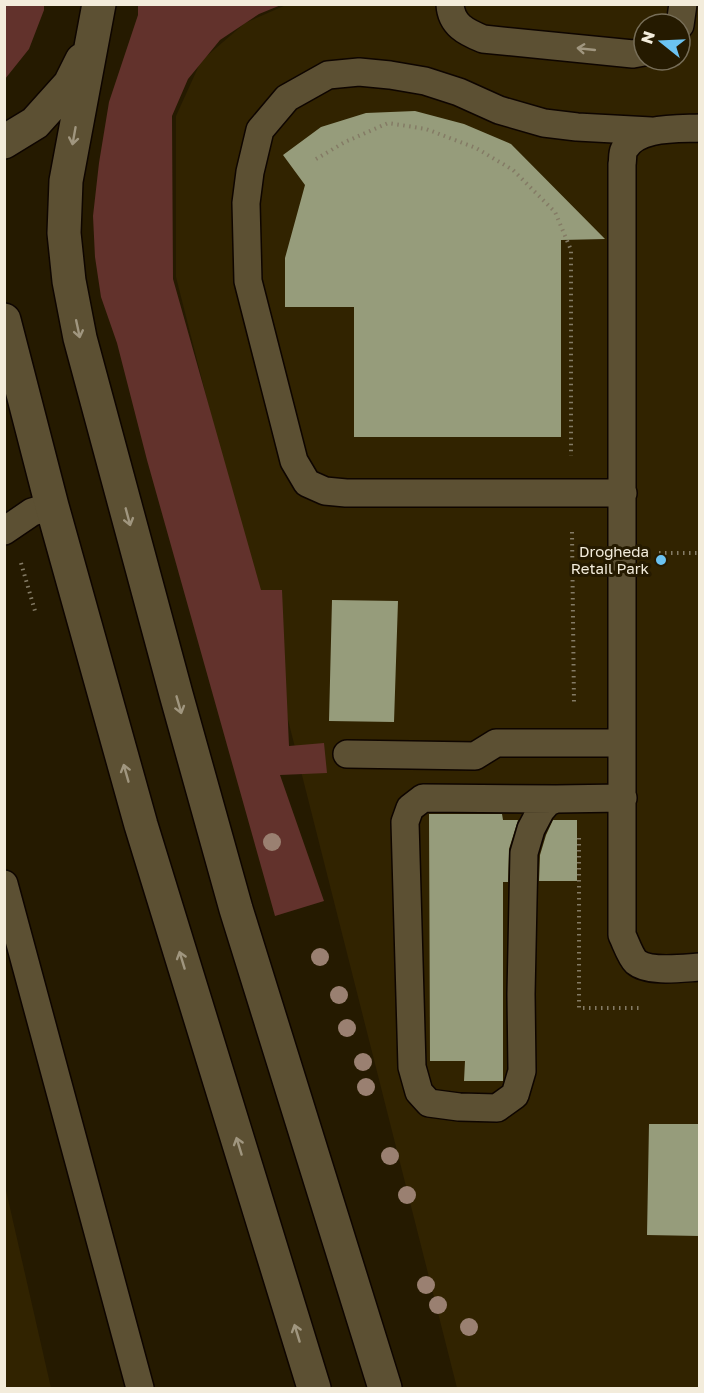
<svg xmlns="http://www.w3.org/2000/svg" width="704" height="1393" viewBox="0 0 704 1393" font-family="'Golos Text',sans-serif">
<style>
.built{fill:#312300;fill-rule:evenodd}
.green{fill:#62322c}
.building{fill:#969c7b}
.lines{fill:none;stroke-linecap:round;stroke-linejoin:round}
.service-casing{stroke:#0e0500;stroke-width:30}
.tertiary-casing{stroke:#0e0500;stroke-width:36}
.path{stroke:#847b65;stroke-width:4;stroke-dasharray:1.5 4.5;stroke-linecap:butt}
.service{stroke:#5c5033;stroke-width:27}
.tertiary{stroke:#5c5033;stroke-width:33}
.tree{fill:#9a8071}
.oneway{stroke:#a0967f}
.poi-dot{fill:#6bc3f2;stroke:#251a00;stroke-width:2}
.labels{text-anchor:middle;dominant-baseline:central;stroke-width:6;stroke-linejoin:round;paint-order:stroke}
.poi-label{font-size:15px;fill:#f3ecdb;stroke:#251a00;text-anchor:end}
</style>
<rect width="100%" height="100%" fill="#251a00"/>
<path class="built" d="M286,5H699V1388H457L176,277V116L201,61L245,23ZM644,24H680V60H644Z
M5,1186L51,1388H5Z"/>
<path class="green" d="M5,4L44,5V10L29,49L5,79Z
M138,5H281L259,14L220,40L188,79L172,116L173,279L261,590H282L289,746L324,743L327,773L280,775L324,901L275,916L147,460L117,343L101,297L95,257L93,216L99,163L109,102L138,15Z"/>
<path class="building" d="M415,111L464,124L511,144L605,239L561,240V437H354V307H285V258L305,185L283,155L321,127L366,113Z
M332,600L398,601L394,722L329,721Z
M429,814H502L503,820H518L509,849L508,882H503V1081H464L465,1061H430Z
M553,820H577V881H539L540,855L546,835Z
M649,1124H699V1236L647,1235Z"/>
<g class="lines">
<g class="service-casing">
<path id="service" d="M450,4C451,25 466,32 483,39L633,54L644,52
M680,25L683,4
M700,128C677,129 636,126 624,150C622,154 623,160 622,164V935C626,943 630,956 636,962C649,973 683,968 700,967
M623,493H346L325,491L307,483L294,461L248,281L246,203L250,172L260,130L287,98L328,75L359,72L390,75L425,81L459,92L499,110L544,123L577,127L651,131
M4,531L32,512L52,506
M347,754L475,756L496,743H622
M556,799L423,798L410,808L405,822L412,1067L419,1092L429,1103L459,1107L497,1108L515,1095L522,1071L521,994L524,853L531,829L541,810L548,802L556,799L623,798
M4,884L140,1388"/>
</g>
<g class="tertiary-casing">
<path id="tertiary" d="M99,4L66,181L64,233L69,281L80,338L176,694L236,909L385,1388
M4,142L35,123L70,84L82,60
M4,320L52,506L141,825L314,1388"/>
</g>
<path class="path" d="M316,159L345,142L388,123L426,129L476,148L513,170L555,212L571,250V456
M572,532L574,705
M659,553H700
M21,563L35,611
M579,838V1008H642"/>
<use href="#service" class="service"/>
<use href="#tertiary" class="tertiary"/>
</g>
<g class="tree">
<circle cx="272" cy="842" r="9"/>
<circle cx="320" cy="957" r="9"/>
<circle cx="339" cy="995" r="9"/>
<circle cx="347" cy="1028" r="9"/>
<circle cx="363" cy="1062" r="9"/>
<circle cx="366" cy="1087" r="9"/>
<circle cx="390" cy="1156" r="9"/>
<circle cx="407" cy="1195" r="9"/>
<circle cx="426" cy="1285" r="9"/>
<circle cx="438" cy="1305" r="9"/>
<circle cx="469" cy="1327" r="9"/>
</g>
<defs><path id="oneway-shaft" d="M-6 0H5M1.5-3L5.5 0L1.5 3" fill="none" stroke-width="1.6" stroke-linecap="round" stroke-linejoin="round" transform="scale(1.5)"/></defs>
<g class="oneway">
<use href="#oneway-shaft" transform="translate(586 49) rotate(-174)"/>
<use href="#oneway-shaft" transform="translate(74 136) rotate(100)"/>
<use href="#oneway-shaft" transform="translate(78 329) rotate(78)"/>
<use href="#oneway-shaft" transform="translate(128 517) rotate(75)"/>
<use href="#oneway-shaft" transform="translate(179 705) rotate(74)"/>
<use href="#oneway-shaft" transform="translate(126 773) rotate(-106)"/>
<use href="#oneway-shaft" transform="translate(182 960) rotate(-107)"/>
<use href="#oneway-shaft" transform="translate(239 1146) rotate(-107)"/>
<use href="#oneway-shaft" transform="translate(297 1333) rotate(-107)"/>
</g>
<circle class="poi-dot" cx="661" cy="560" r="6"/>
<g class="labels">
<g class="poi-label">
<text x="649" y="551">Drogheda<tspan x="649" dy="17">Retail Park</tspan></text>
</g>
</g>
<rect width="704" height="1393" fill="none" stroke="#f3ecdb" stroke-width="12"/>
<g transform="translate(662 42) rotate(288)"><circle r="28" fill="#251a00" stroke="#776e58" stroke-width="1.5"/>
<path d="M0-4.5L10 22L0 15L-10 22Z" fill="#6bc3f2"/>
<text y="-9" font-size="16" font-weight="bold" text-anchor="middle" fill="#f3ecdb">N</text>
</g>
</svg>
